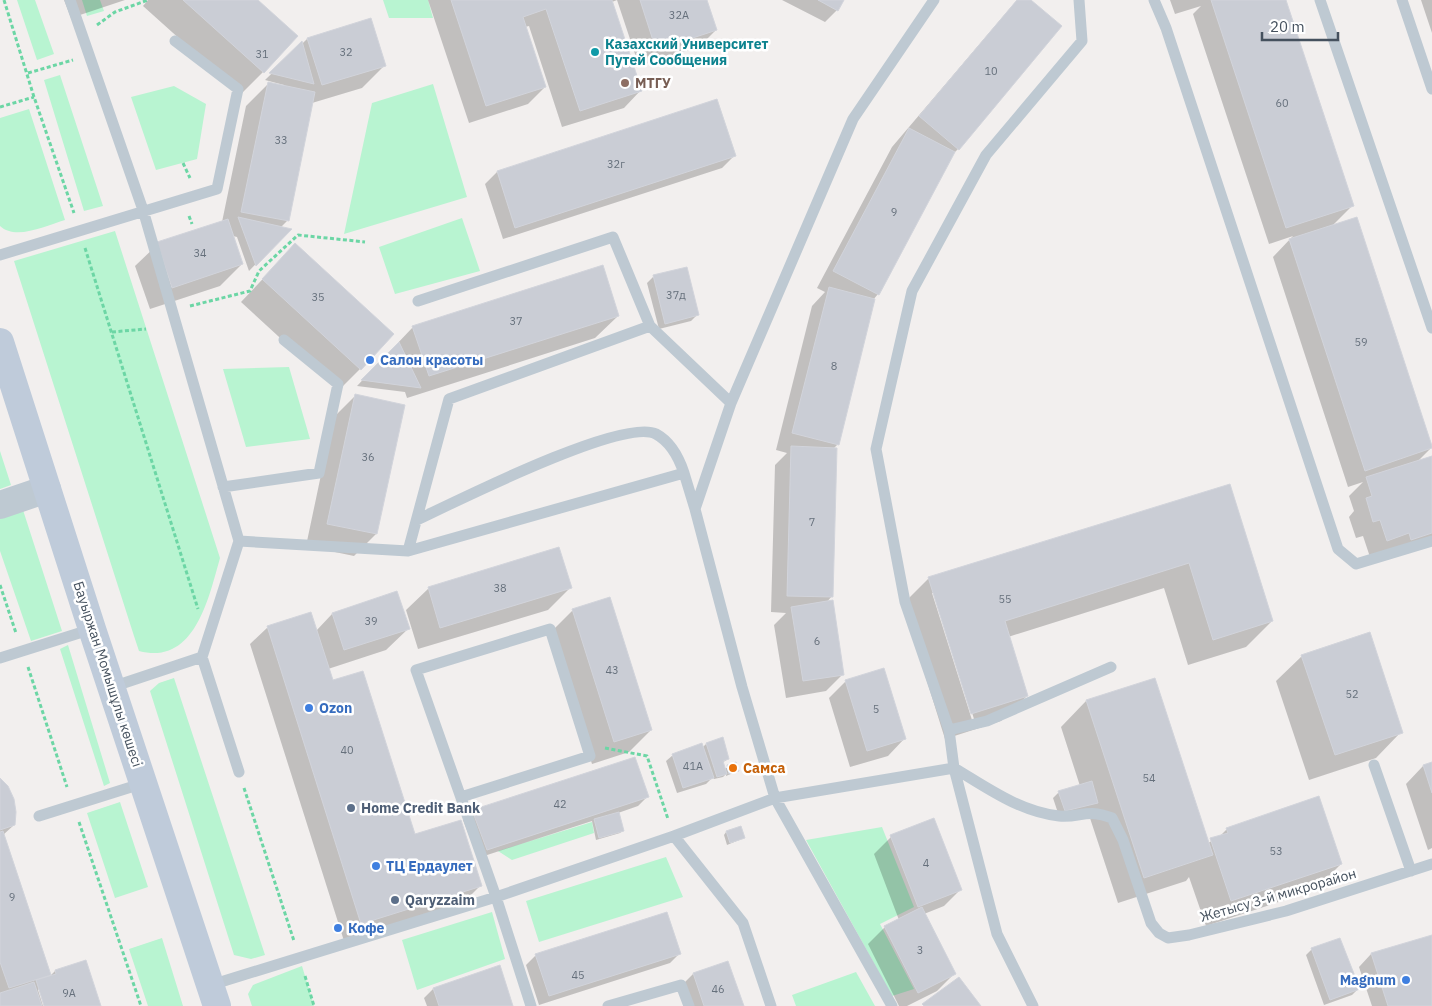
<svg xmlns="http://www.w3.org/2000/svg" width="1432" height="1006" viewBox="0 0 1432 1006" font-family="'IBM Plex Sans',sans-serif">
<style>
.green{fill:#b8f4d1}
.shadow{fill:#0003;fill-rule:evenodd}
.building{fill:#cacdd5;stroke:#d2d4db}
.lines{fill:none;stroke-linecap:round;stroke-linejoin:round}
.path{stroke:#6cd6a5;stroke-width:3;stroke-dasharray:4 2.5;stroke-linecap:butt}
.service{stroke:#bec9d2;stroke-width:11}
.tertiary{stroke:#bec9d2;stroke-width:28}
.secondary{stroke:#bfcbda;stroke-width:28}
.culture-dot{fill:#0f9aa8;stroke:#fff;stroke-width:2}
.education-dot{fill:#8d6e63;stroke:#fff;stroke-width:2}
.shop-dot{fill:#3f7fe0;stroke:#fff;stroke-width:2}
.food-dot{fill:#e8710a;stroke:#fff;stroke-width:2}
.service-dot{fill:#5c6f8a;stroke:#fff;stroke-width:2}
.labels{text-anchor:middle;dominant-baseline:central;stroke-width:5;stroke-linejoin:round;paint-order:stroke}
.number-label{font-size:11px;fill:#66707c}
.culture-label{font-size:14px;font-weight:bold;fill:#0d838f;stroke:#fff;text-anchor:start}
.education-label{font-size:14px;font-weight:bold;fill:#785e54;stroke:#fff;text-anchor:start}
.shop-label{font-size:14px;font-weight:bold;fill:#366cbe;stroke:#fff;text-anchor:start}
.street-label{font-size:14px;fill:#45515e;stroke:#fff}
.food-label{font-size:14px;font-weight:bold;fill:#c56008;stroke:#fff;text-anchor:start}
.service-label{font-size:14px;font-weight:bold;fill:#4e5e75;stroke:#fff;text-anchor:start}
</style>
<rect width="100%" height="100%" fill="#f2efee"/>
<path class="green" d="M17,0H35L54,54L37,60Z
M82,0H100L104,11L87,16Z
M383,0H428L433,18H389Z
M60,75L103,206L84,211L44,80Z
M433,84L467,197L344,234L372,103Z
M174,86L206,104L197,159L156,170L131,97Z
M29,109L65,220C47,225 16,241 0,226V118Z
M462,218L480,271L395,294L379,247Z
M115,231L220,558C209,597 195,666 139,651L134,636L14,261Z
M289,367L310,439L246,447L223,369Z
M0,451L11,485L0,489Z
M23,510L62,631L31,641L0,551V517Z
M68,645L110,783L104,786L60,649Z
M174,678L265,955L251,959L234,955L150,691L159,683Z
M120,802L148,887L115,898L87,813Z
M592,822L594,833L512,860L498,851Z
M882,827L914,907L880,924L914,989L892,996L806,840Z
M666,857L683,897L539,942L526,901Z
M492,912L505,959L417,990L402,940Z
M162,938L183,1006H148L129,949Z
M302,966L314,1006H252L248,994L253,985Z
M856,972L875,1006H796L792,995Z"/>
<path class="shadow" d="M64,0H125L71,18Z
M148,0H256L263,72L241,94L143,6Z
M428,0H617L612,2L641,90L624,108L562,127L529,26L525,27L545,87L528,104L469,123Z
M617,0H706L716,30L699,47L639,66Z
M782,0H842L837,10L825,22Z
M1017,0H1029L958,149L952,155L878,294L873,300L838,444L833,449L832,596L826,603L843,674L826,691L786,698L774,625L786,613L771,612L775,465L787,453L776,450L812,306L825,292L817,288L892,147Z
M1170,0H1284L1352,206L1331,227L1431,448L1417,462L1432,457V537L1370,557L1363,536L1356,538L1349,517L1354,511L1349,496L1363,482L1348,487L1273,257L1293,236L1269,244L1193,14L1201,6L1175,14Z
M1421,0H1432V33Z
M307,39L384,66L362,88L312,103L287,221L280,228L289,230L249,271L237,237L233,236L242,264L220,286L150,309L135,266L158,244L222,222L246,106L268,84L284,87V85L265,80Z
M734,156L722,168L503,239L485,184L497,172Z
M295,245L360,369L338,391L241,302Z
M653,277L697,315L691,321L659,329L647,283Z
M618,316L595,338L407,398L405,392L357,386L413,327Z
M356,395L376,534L354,556L306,546L333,418Z
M1230,485L1272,621L1246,647L1188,665L1164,588L1008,637L1027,696L1001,721L945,739L903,604L929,578ZM932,593H934L974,719L972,720Z
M429,588H570L548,610L418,649L406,610Z
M573,610L651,730L629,752L592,764L551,632Z
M332,614L409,628L386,650L328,669L332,682L414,836L480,886L463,903L344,941L250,644L268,627L316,631Z
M1302,656L1401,732L1376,758L1309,780L1276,681Z
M1154,680L1208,843L1219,837L1227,829L1341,864L1315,890L1206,926L1189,877L1186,881L1118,903L1087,809L1059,816L1053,798L1059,792L1080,786L1061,727L1086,701Z
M846,681L905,738L888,756L850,767L829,698Z
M706,744L728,759L722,763L724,769L736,764L738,771L726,776V774L723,777L714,779L713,777L706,784L677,793L666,761L673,755L702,748Z
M1432,764V848L1428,850L1406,784L1423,766Z
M0,780L14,825L3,835L50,976L55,971L100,1006H45L40,988L38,990L43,1006H0Z
M647,797L638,806L618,813L623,830L620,833L596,840L592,821L478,858L463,820L473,811Z
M726,832L744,838L727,845L724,835Z
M891,837L961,889L944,906L924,914L954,974L937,991L907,1006H899L868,944L885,927L899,920L874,854Z
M1432,937V1006H1372L1359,967L1371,954Z
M1312,949L1358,989L1352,995L1324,1005L1306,955Z
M679,954L670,963L539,1005L526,965L536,955Z
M727,962L743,1006H692L684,983L693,974Z
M433,989L512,1006H427L424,998Z"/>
<path class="building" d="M183,0H258L298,36L264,73Z
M451,0H612L642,91L580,111L546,9L523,17L546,87L486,106Z
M640,0H707L717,30L656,50Z
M818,0H844L838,11Z
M1017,0H1031L1062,26L959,150L919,116Z
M1211,0H1286L1354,206L1286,228Z
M371,18L386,66L322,85L307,38Z
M302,41L314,84L269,73Z
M268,82L315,92L289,221L241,212Z
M717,99L736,156L515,228L497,171Z
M909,128L955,152L879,295L833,271Z
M238,217L292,229L256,266Z
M1357,217L1432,446V448L1365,471L1289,239Z
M228,219L243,264L172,288L157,242Z
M295,243L394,334L361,370L262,279Z
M603,265L619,316L429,376L412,326Z
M687,267L699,315L665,324L653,275Z
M829,287L875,299L839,445L792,433Z
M399,342L421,388L361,380Z
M355,394L405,405L377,534L327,524Z
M791,446L837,448L833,597L787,596Z
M1432,456V533L1411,540L1409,533L1387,541L1380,520L1373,522L1366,498L1372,496L1366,477Z
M1230,484L1273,621L1213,640L1189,563L1005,621L1028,696L971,714L928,577Z
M559,547L572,588L440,628L428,587Z
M397,591L410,629L344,650L332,613Z
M610,597L652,730L614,742L572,609Z
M833,600L844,675L803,681L791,607Z
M311,612L333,680L363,671L415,834L461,820L482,886L361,924L267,626Z
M1370,632L1403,733L1335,755L1301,655Z
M884,668L906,739L867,751L845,680Z
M1155,678L1213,855L1144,878L1086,700Z
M723,737L729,759L723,761L727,774L717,777L706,743Z
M702,743L714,778L683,788L672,754Z
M635,757L649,797L487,850L472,810Z
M736,762L739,771L729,774L727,765Z
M1432,762V793L1423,765Z
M0,778L8,786L14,799L16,812L15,825L0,830Z
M1092,781L1098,803L1065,811L1058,791Z
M1319,796L1342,864L1231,901L1210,838L1228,833L1226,828Z
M619,812L624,831L599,838L594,819Z
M934,818L962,890L918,907L890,835Z
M741,826L745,838L730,843L726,831Z
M3,831L51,975L9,988L0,962V832Z
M922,907L956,974L918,993L884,926Z
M667,912L681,954L549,996L535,954Z
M1432,935V1006H1388L1371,953Z
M1340,938L1360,989L1330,1000L1311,948Z
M86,960L101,1006H44L36,980L56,974L55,970Z
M728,961L744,1006H704L693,973Z
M500,965L513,1006H439L433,988Z
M959,977L981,1006H924L922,1004Z
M34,982L42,1006H0V993Z"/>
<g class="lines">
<path class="path" d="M4,0L34,97L74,213
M97,25L115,12L148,0
M28,73L73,60
M0,107L34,97
M183,163L190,178
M189,216L192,224
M85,248L198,609
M190,306L250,291L259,271L298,235L365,242
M112,332L146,329
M0,585L16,633
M28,667L67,787
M605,748L647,756L668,819
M244,788L294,941
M79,822L141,1006
M305,976L314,1006"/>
<path class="service" d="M70,0L143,210L239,541L408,551L684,473L695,509
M1154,0L1166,28L1338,549L1356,564L1432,541
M1320,0L1432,328
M1402,0L1432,89
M0,255L217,189L238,89L175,41
M650,326L731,403
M223,487L319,473L338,384L284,340
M417,520C455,502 623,417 656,434C671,442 679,458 684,473
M408,551L449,399L650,326L613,237L418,301
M202,657L239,541
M0,658L92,629
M1111,667L987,721L949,730L954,768C986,787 1020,812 1059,816C1081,818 1086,808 1112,818L1123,840L1151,923L1159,933L1168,938L1189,935L1286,911L1432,864
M112,687L202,657L239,772
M949,730L905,602L876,449L912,291L986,155L1082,41L1079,0
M1374,765L1411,871
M461,797L590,756L550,629L416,670L496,897L531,1006
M39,816L144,783
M674,836L743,923L771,1006
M211,985L496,897L674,836L775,798L954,768L997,934L1033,1006
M608,1006L681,985L689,1006
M892,1006L775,798L742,687L695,509L731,403L853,119L934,0"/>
<path class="tertiary" d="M0,505L47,489"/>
<path class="secondary" d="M0,342L92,629L217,1006"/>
</g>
<circle class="culture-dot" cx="595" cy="52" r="5"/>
<circle class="education-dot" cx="625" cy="83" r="5"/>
<g class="shop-dot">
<circle cx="370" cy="360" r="5"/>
<circle cx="309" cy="708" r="5"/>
<circle cx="376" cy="866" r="5"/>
<circle cx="338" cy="928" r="5"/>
<circle cx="1406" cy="980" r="5"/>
</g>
<circle class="food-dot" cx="733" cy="768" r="5"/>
<g class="service-dot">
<circle cx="351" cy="808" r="5"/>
<circle cx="395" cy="900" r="5"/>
</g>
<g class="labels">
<g class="number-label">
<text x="679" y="15">32А</text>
<text x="346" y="52">32</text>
<text x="262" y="54">31</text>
<text x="991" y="71">10</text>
<text x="1282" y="103">60</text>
<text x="281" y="140">33</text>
<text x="616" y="164">32г</text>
<text x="894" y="212">9</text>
<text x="200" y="253">34</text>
<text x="676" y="295">37д</text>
<text x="318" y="297">35</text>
<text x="516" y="321">37</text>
<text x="1361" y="342">59</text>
<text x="834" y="366">8</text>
<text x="368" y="457">36</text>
<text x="812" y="522">7</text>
<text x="500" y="588">38</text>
<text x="1005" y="599">55</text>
<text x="371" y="621">39</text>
<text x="817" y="641">6</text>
<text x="612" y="670">43</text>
<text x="1352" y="694">52</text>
<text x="876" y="709">5</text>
<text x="347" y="750">40</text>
<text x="693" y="766">41А</text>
<text x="1149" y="778">54</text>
<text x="560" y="804">42</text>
<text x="1276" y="851">53</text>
<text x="926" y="863">4</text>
<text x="12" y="897">9</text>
<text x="920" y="950">3</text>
<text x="578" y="975">45</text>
<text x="718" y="989">46</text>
<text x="69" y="993">9А</text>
</g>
<g class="culture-label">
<text x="605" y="44">Казахский Университет<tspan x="605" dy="16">Путей Сообщения</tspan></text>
</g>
<g class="education-label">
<text x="635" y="83">МТГУ</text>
</g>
<g class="shop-label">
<text x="380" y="360">Салон красоты</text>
<text x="319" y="708">Ozon</text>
<text x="386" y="866">ТЦ Ердаулет</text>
<text x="348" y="928">Кофе</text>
<text x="1396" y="980" text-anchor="end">Magnum</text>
</g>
<g class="street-label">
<text transform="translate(108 674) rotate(72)">Бауыржан Момышұлы көшесі</text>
<text transform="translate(1278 895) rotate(-16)">Жетысу 3-й микрорайон</text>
</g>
<g class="food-label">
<text x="743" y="768">Самса</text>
</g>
<g class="service-label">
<text x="361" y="808">Home Credit Bank</text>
<text x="405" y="900">Qaryzzaim</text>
</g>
</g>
<path d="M1262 32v8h76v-8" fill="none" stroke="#45515e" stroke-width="2.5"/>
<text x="1270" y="32" font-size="15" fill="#45515e" stroke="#ffffff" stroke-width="4" paint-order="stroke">20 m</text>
</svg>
